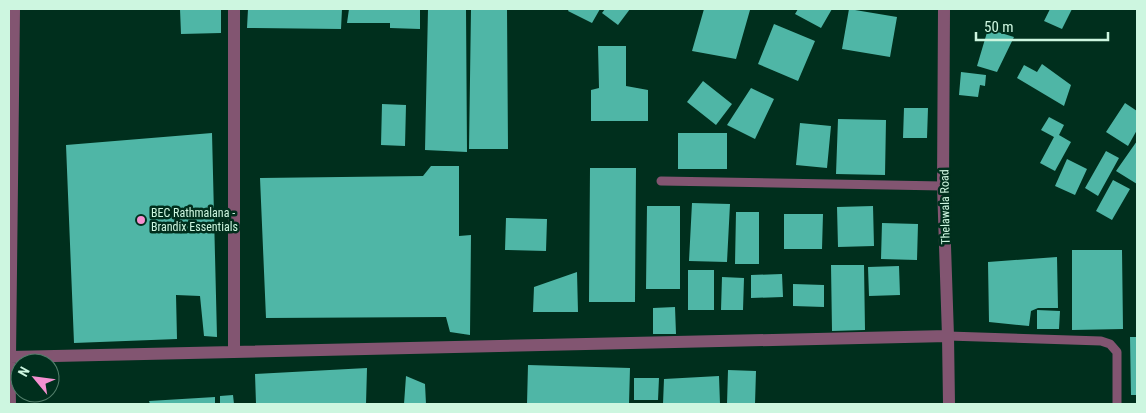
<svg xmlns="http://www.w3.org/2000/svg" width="1146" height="413" viewBox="0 0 1146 413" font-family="'Roboto Condensed',sans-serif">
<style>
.building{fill:#4fb6a6}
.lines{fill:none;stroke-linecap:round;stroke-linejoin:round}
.lane{stroke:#825571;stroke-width:9}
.street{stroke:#825571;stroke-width:12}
.poi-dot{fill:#f590d1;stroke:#002f1d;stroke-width:2}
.labels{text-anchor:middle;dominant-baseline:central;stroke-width:5;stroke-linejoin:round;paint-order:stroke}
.street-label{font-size:12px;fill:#cdf6e0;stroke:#002f1d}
.poi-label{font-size:12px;fill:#cdf6e0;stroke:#002f1d;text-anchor:start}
</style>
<rect width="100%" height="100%" fill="#002f1d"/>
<path class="building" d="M180,9H221V33L181,34Z
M248,9H342L341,29L247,28Z
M349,9H420V29L390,28V23H347Z
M428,9H466L467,152L425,150Z
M471,9H507L508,149H469Z
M569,9H600L592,23L568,11Z
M605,9H630L618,25L602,13Z
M704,9L750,10L736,59L692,51Z
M798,9H832L821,28L795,14Z
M849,9L897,17L890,57L842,49Z
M1050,9H1072L1062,29L1044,21Z
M774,24L815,41L798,81L758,64Z
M988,29L1014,37L997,72L977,66Z
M598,46H626V86L648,90V121H591V90L599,88Z
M1042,64L1071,85L1064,106L1017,78L1024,65L1037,72Z
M961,72L986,75L985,86L980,85L978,97L959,95Z
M703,81L732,104L716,125L687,102Z
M751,88L774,99L755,139L727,125Z
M1125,103L1137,111V130L1128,146L1106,132Z
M382,104L406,105L405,146L381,145Z
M904,108H928L927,138H903Z
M1049,117L1064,125L1059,135L1071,142L1055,171L1040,163L1054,137L1041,130Z
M838,119L886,120L885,175L836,174Z
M800,123L831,126L827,168L796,165Z
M212,133L217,337L204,336L200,296L176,295L177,339L74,343L66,145Z
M678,133H727V169H678Z
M1137,141V184L1116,171Z
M1106,151L1119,158L1098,196L1085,188Z
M1067,159L1087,169L1075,195L1055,186Z
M431,166H459V236L471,235L470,335L450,332L446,317L266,318L260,178L423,176Z
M590,168H636L635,302H589Z
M1113,180L1130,189L1112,220L1096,211Z
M692,203L730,204L727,262L689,261Z
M647,206H680V289H646Z
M873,206L874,246L838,247L837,207Z
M736,212H759V264H735Z
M784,214H823L822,249H784Z
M506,218L547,219L546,251L505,250Z
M882,223L918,224L917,260L881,259Z
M1072,250H1122L1123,329L1072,330Z
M1057,257L1058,308H1038L1031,311L1029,326L989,322L988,262Z
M831,265H864L865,330L832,331Z
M899,266L900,295L869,296L868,267Z
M688,270H714V310H688Z
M577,272L578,312H533L534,287Z
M782,274L783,297L751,298V275Z
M722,277L744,278L743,310H721Z
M793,284L824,285V307L793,306Z
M675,307L676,334H653V308Z
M1037,310L1060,311L1059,329H1037Z
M1130,337H1137V395H1131Z
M528,365L630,368L629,404H527Z
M367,368L366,404H256L255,374Z
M728,370L756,371L755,404H727Z
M406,376L425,384L426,404H404Z
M719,376L720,404H663L664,379Z
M634,378H659L658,400H634Z
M233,395L234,404H220V396Z
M215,397V404H150L149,401Z"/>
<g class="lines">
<path class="lane" d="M661,181L943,186
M948,336L1101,341L1110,344L1117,352V404"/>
<path class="street" d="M14,9L10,357L948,336
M234,9V351
M944,9L943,186L948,336L949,404
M9,349L10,404"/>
</g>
<circle class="poi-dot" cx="141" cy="220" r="5"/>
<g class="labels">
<g class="street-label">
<text transform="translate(945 207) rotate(-91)">Thelawala Road</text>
</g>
<g class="poi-label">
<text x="151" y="213">BEC Rathmalana -<tspan x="151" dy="14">Brandix Essentials</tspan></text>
</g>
</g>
<rect width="1146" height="413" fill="none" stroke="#cdf6e0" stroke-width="20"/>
<g transform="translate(35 378) rotate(299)"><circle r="24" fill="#002f1d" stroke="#527f6b"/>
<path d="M0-4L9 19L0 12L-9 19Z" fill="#f590d1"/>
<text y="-8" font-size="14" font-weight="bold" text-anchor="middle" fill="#cdf6e0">N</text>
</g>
<path d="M976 32v8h132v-8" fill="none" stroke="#cdf6e0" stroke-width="2.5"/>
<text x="984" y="32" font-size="15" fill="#cdf6e0" stroke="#002f1d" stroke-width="4" paint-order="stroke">50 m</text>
</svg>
